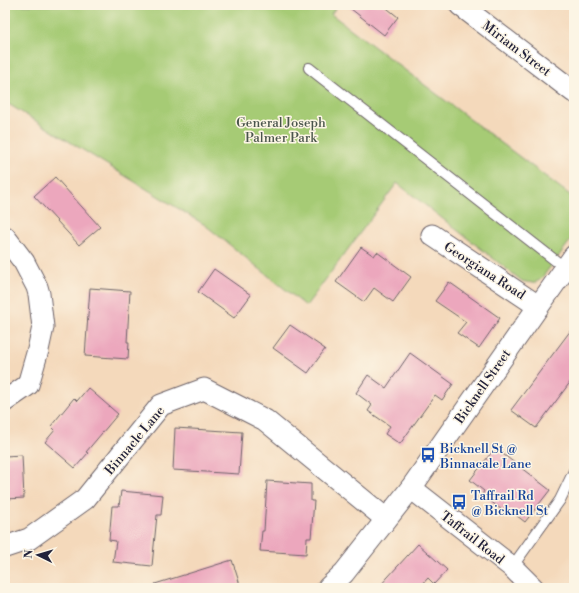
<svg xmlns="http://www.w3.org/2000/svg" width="579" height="593" font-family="'Libre Bodoni',serif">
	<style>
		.green { fill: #a6cb75; stroke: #647658 }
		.building { fill: #eca7bd }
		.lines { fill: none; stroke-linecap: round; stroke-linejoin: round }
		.lane-casing { stroke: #6c6268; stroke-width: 12 }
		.street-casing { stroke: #6c6268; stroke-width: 23 }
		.lane { stroke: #fff; stroke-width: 10 }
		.street { stroke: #fff; stroke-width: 21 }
		.labels { text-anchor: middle; stroke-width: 3; stroke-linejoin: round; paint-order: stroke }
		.street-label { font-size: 13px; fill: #22223b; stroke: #fcf5e5 }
		.park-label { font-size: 13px; fill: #4a554c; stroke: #fcf5e5 }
		.transit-label { font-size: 13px; fill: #164399; stroke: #fcf5e5; text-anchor: start }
	</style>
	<rect width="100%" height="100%" fill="#fcf5e5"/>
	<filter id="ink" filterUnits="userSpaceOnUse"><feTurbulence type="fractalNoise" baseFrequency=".025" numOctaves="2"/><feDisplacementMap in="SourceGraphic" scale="8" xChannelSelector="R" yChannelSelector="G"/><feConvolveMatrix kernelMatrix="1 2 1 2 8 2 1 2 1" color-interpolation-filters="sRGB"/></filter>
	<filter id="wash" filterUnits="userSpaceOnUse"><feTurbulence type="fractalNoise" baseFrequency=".012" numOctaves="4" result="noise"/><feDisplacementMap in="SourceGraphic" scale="16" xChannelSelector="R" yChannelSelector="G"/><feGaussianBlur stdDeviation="0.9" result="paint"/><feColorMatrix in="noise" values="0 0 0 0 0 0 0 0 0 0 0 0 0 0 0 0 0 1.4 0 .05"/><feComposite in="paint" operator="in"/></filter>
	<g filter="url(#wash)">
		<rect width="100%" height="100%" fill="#f4d9bb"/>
		<!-- green -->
		<path class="green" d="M 5,5 L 338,5 L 331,14 L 574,198 L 574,236 L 541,279 C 535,284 530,283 522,281 L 397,183 L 306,306 L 205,225 L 5,102 Z"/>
		<g id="blocks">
			<!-- building -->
			<g class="building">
				<path d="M 346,5 L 383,5 L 398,17 L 384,35 Z"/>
				<path d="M 55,177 L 100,227 L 79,245 L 34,196 Z"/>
				<path d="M 361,247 L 374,256 L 377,252 L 411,277 L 393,302 L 374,288 L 364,302 L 336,282 Z"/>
				<path d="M 214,269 L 251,295 L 234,318 L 198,292 Z"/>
				<path d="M 449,282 L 500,318 L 479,348 L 457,333 L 466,322 L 435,301 Z"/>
				<path d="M 90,288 L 130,291 L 127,342 L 129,342 L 128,359 L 85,356 Z"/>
				<path d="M 290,325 L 325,349 L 308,373 L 273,348 Z"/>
				<path d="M 574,326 L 574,377 L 536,428 L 511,410 Z"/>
				<path d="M 410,353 L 453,384 L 442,400 L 435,395 L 400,444 L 385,434 L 390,426 L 368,411 L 372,405 L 356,393 L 368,375 L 386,388 Z"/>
				<path d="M 88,388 L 118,414 L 86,452 L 88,453 L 75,468 L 45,442 L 55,430 L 51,426 L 74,398 L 77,401 Z"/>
				<path d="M 175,428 L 242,432 L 239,474 L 173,470 Z"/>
				<path d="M 495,448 L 550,490 L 525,522 L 512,512 L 509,515 L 482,495 L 484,491 L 470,480 Z"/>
				<path d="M 22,455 L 24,498 L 6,499 L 5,456 Z"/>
				<path d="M 267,481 L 311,484 L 311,501 L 314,501 L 311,538 L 307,538 L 306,554 L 260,551 L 262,531 L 264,531 Z"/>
				<path d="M 121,491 L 163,495 L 161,515 L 157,515 L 152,566 L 113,562 L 116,541 L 109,540 L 112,506 L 119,506 Z"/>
				<path d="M 418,544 L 447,570 L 434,584 L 428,578 L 419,588 L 378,588 Z"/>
				<path d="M 232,560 L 241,588 L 155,588 L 155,584 Z"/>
			</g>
		</g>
	</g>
	<g filter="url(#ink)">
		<use href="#blocks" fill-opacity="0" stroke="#6c6268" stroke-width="1"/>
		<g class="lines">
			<!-- lane casing -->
			<g class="lane-casing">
				<g id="lane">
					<path d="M 309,68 L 565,268"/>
					<path d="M 512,567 L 560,500 L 574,471"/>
				</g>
			</g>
			<!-- street casing -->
			<g class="street-casing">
				<g id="street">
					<path d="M 460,5 L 574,92"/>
					<path d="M 432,235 L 538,306"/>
					<path d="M 5,237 L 24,262 L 37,287 L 39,294 L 43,327 L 38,350 L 28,385 L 5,401"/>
					<path d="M 411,488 L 512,567 L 533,588"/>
					<path d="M 5,547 L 29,539 L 85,499 L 161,405 L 204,389 L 265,420 L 386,519"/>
					<path d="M 328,588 L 344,573 L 411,488 L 574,256"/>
				</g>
			</g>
			<!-- lane -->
			<use href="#lane" class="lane"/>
			<!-- street -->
			<use href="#street" class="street"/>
		</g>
	</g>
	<!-- icons -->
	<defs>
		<g id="bus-bare" transform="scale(1.2)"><path d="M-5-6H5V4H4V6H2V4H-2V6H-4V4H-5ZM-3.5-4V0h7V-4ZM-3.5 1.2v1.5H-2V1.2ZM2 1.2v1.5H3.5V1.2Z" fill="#1a4fb4" stroke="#fcf5e5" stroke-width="2.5" paint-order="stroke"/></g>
	</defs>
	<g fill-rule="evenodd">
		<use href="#bus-bare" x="428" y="455"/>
		<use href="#bus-bare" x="459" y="502"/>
	</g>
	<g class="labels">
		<!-- street labels -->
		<g class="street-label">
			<text transform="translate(517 48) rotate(37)" y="5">Miriam Street</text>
			<text transform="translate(485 270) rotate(33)" y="5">Georgiana Road</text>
			<text transform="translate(482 386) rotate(-55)" y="5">Bicknell Street</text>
			<text transform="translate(134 440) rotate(-50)" y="5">Binnacle Lane</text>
			<text transform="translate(473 537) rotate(38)" y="5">Taffrail Road</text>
		</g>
		<!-- park labels -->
		<g class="park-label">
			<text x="281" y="127">General Joseph<tspan x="281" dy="15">Palmer Park</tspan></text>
		</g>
		<!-- transit labels -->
		<g class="transit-label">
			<text x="440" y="453">Bicknell St @<tspan x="440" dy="15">Binnacale Lane</tspan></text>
			<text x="471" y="500">Taffrail Rd<tspan x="471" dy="15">@ Bicknell St</tspan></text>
		</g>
	</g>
	<!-- margin -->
	<rect width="579" height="593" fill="none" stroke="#fcf5e5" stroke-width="20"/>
	<!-- north arrow -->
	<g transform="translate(38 555) rotate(275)" stroke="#fcf5e5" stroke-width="3" paint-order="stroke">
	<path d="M0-3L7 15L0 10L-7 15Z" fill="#22223b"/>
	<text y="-6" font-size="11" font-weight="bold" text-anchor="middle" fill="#22223b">N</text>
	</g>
</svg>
